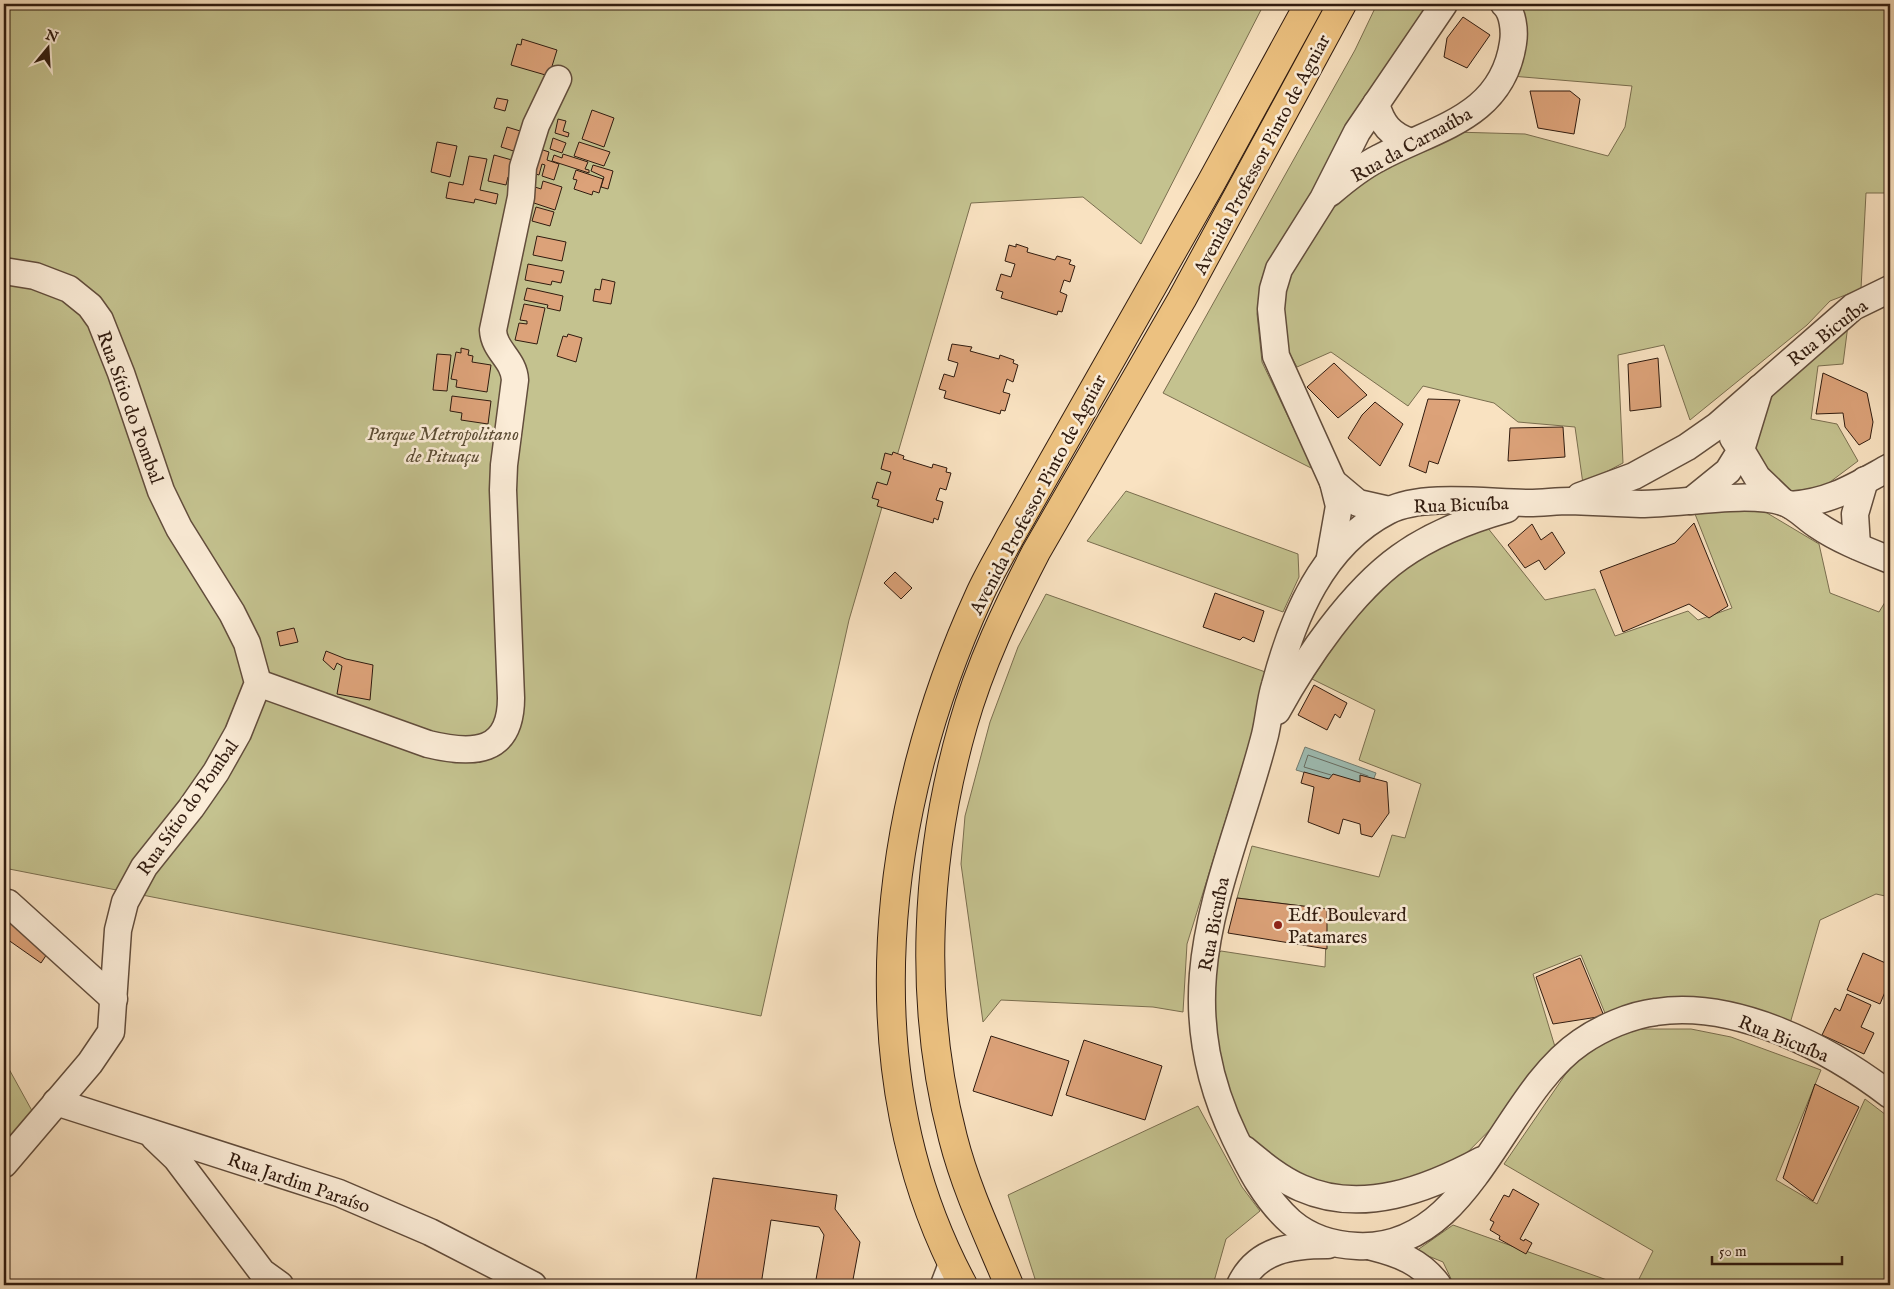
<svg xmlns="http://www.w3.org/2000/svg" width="1894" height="1289" font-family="'IM FELL English',serif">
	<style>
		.green { fill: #c4c28f; stroke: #7a6e4f }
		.water { fill: #9ebdb4; stroke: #727c72 }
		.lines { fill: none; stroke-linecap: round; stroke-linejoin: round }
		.shore { stroke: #676c62; stroke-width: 1 }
		.building { fill: #dca279; stroke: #301b0f }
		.minor-casing { stroke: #624d3c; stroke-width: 29 }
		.major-casing { stroke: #301b0f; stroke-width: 30 }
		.minor { stroke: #fbecd7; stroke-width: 26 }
		.major { stroke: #ecc180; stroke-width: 28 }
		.poi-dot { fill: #8f2418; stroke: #fbecd7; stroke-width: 2 }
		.labels { text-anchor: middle; stroke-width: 5; stroke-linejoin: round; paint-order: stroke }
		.street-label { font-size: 19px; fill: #301b0f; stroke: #fbecd7 }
		.park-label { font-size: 19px; font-style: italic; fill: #5c4d35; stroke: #fbecd7 }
		.poi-label { font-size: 19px; fill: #301b0f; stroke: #fbecd7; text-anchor: start }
	</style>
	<rect width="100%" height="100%" fill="#f9e2c1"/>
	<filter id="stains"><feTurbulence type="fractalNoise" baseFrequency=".004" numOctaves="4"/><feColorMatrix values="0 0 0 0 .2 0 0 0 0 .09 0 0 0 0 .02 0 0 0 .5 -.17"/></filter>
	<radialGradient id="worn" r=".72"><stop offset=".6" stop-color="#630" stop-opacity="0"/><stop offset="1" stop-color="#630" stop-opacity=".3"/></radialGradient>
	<!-- green -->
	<g class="green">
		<path d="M 4,4 L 1264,4 L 1141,244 L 1083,197 L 971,203 L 849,620 L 761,1016 L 4,868 Z"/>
		<path d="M 1377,4 L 1432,4 L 1262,278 L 1257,314 L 1262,362 L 1313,469 L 1163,393 L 1355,50 Z"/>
		<path d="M 1506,4 L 1890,4 L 1890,193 L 1866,193 L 1861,289 L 1830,301 L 1807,325 L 1690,420 L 1664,345 L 1618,355 L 1623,463 L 1583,484 L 1575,427 L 1518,422 L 1494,403 L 1423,386 L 1408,406 L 1331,352 L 1297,367 L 1281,338 L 1279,283 L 1368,154 L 1454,132 L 1525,134 L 1608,156 L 1625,127 L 1632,86 L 1511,76 Z"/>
		<path d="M 1848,325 L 1843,364 L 1818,366 L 1811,419 L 1837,424 L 1858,461 L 1818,491 L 1791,492 L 1754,462 L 1761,394 Z"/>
		<path d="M 1126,491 L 1298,554 L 1299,577 L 1283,612 L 1087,541 Z"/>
		<path d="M 1747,501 L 1819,544 L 1830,593 L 1879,612 L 1890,594 L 1890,897 L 1876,894 L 1820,920 L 1789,1027 L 1607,1018 L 1581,955 L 1533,974 L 1559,1060 L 1448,1172 L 1358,1197 L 1275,1164 L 1247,1134 L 1206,1076 L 1202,967 L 1221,951 L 1325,967 L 1327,909 L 1237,898 L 1252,846 L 1379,877 L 1392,835 L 1405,838 L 1421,784 L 1359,760 L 1375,710 L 1312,679 L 1348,625 L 1394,578 L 1436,548 L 1487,527 L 1545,600 L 1595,589 L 1615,636 L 1688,611 L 1698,620 L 1732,608 L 1695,514 Z"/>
		<path d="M 1046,594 L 1271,674 L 1187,944 L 1183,1012 L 1153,1007 L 1001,1000 L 983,1022 L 961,864 L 965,816 L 990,722 L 1018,647 Z"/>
		<path d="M 1605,1029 L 1691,1029 L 1731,1037 L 1821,1070 L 1776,1180 L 1817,1204 L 1865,1099 L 1890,1118 L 1890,1285 L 1636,1285 L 1653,1251 L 1504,1164 L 1565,1075 Z"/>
		<path d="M 4,1060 L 36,1118 L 4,1158 Z"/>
		<path d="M 1198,1106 L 1242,1187 L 1260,1211 L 1226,1239 L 1213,1285 L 1037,1285 L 1008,1195 Z"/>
		<path d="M 1453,1225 L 1621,1285 L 1454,1285 L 1443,1262 L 1416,1251 Z"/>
	</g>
	<!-- water -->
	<path class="water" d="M 1305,747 L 1376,773 L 1369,791 L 1296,770 Z"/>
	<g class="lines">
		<!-- shore -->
		<path class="shore" d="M 1331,775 L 1304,767 L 1308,755 L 1368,776"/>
	</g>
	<!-- building -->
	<g class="building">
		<path d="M 1463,17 L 1490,35 L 1467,68 L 1444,57 L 1447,38 Z"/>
		<path d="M 522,39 L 557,50 L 549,76 L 511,65 L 517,44 L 521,45 Z"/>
		<path d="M 1530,91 L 1570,91 L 1580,99 L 1574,134 L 1538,128 Z"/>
		<path d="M 497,98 L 508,100 L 505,111 L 494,108 Z"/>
		<path d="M 592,110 L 614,118 L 604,147 L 582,139 Z"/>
		<path d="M 558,119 L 566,121 L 563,131 L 569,133 L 568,137 L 555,133 Z"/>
		<path d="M 507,127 L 530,134 L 523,154 L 501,147 Z"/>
		<path d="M 553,138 L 566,143 L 562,153 L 550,149 Z"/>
		<path d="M 437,142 L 457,146 L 450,177 L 431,172 Z"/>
		<path d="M 579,142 L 610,152 L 604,166 L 574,156 Z"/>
		<path d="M 534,147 L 549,152 L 547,160 L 559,164 L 554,180 L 542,176 L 545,165 L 542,164 L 539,175 L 526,171 Z"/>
		<path d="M 563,154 L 588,162 L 585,169 L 589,170 L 589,173 L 552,161 L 554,155 L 562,158 Z"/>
		<path d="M 494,155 L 519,162 L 515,178 L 508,177 L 506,185 L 488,181 Z"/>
		<path d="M 469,156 L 487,159 L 480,190 L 498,194 L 496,204 L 475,199 L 474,203 L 446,198 L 449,182 L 463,185 Z"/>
		<path d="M 593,165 L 613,171 L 608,189 L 601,187 L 604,177 L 591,171 Z"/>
		<path d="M 576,170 L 603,179 L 599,193 L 593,191 L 592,195 L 574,189 L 577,180 L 573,179 Z"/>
		<path d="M 543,181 L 562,187 L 555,210 L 528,201 L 532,186 L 541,189 Z"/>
		<path d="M 536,207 L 554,212 L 550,226 L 532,221 Z"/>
		<path d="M 537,236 L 566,242 L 562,261 L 533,255 Z"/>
		<path d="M 1016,244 L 1028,248 L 1027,252 L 1055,260 L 1057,256 L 1071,260 L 1069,264 L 1075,266 L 1070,282 L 1064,280 L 1060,292 L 1067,295 L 1062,312 L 1058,311 L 1057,315 L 1001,298 L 1003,292 L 996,290 L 1001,274 L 1011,277 L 1015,264 L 1005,261 L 1009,245 L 1016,247 Z"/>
		<path d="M 528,264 L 564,271 L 561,283 L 552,281 L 551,285 L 525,280 Z"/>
		<path d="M 602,279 L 615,282 L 611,304 L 593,301 L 595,289 L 600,290 Z"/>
		<path d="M 527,288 L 563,296 L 560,311 L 547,308 L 548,305 L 524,300 Z"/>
		<path d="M 524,304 L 545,308 L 537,344 L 515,340 L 519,323 L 527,324 L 527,321 L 520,320 Z"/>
		<path d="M 568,334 L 582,338 L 576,362 L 557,356 L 563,336 L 567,337 Z"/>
		<path d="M 952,344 L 972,347 L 970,351 L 999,359 L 1000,355 L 1014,360 L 1013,363 L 1018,365 L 1013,382 L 1007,379 L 1003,392 L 1010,394 L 1005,411 L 1001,410 L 1000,414 L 944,398 L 946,391 L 939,389 L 944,374 L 954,377 L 958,363 L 948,360 Z"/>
		<path d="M 461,348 L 469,350 L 468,355 L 473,356 L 472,362 L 491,365 L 487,392 L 456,387 L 457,380 L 451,379 L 456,352 L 461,353 Z"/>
		<path d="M 437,354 L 451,355 L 447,391 L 433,390 Z"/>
		<path d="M 1658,358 L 1661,407 L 1630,411 L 1628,364 Z"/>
		<path d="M 1334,363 L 1367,395 L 1338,418 L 1307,387 Z"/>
		<path d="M 1823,373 L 1867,393 L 1873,422 L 1870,439 L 1859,445 L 1845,427 L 1843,413 L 1816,414 Z"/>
		<path d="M 452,396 L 491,401 L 488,424 L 461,420 L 462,413 L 450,411 Z"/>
		<path d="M 1428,399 L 1460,400 L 1438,464 L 1429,461 L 1426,473 L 1409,466 Z"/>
		<path d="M 1375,402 L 1403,424 L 1380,466 L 1348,438 L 1362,415 Z"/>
		<path d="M 1563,427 L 1565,457 L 1508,461 L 1510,428 Z"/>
		<path d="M 893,452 L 904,456 L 903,459 L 932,468 L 933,464 L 947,468 L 946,472 L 951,473 L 946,490 L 940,488 L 936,500 L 943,502 L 938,520 L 934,518 L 933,523 L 877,506 L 879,500 L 872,498 L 877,482 L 887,485 L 891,472 L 881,469 L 885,453 L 892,455 Z"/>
		<path d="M 1694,523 L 1728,606 L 1709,618 L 1689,604 L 1623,632 L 1600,571 L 1675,543 Z"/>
		<path d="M 1532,524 L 1541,540 L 1552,532 L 1565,553 L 1545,570 L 1539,560 L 1525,568 L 1508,545 Z"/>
		<path d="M 895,572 L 912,588 L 901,599 L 884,583 Z"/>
		<path d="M 1215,593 L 1264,611 L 1254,642 L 1243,637 L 1240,640 L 1203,627 Z"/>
		<path d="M 294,628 L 298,642 L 280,646 L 277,632 Z"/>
		<path d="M 326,651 L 346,659 L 373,665 L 370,700 L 337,694 L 342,666 L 337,663 L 334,670 L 323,660 Z"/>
		<path d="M 1314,685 L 1347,703 L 1340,718 L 1335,714 L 1327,730 L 1298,715 Z"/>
		<path d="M 1304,772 L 1329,779 L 1333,774 L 1360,782 L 1360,775 L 1387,782 L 1389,813 L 1372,837 L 1361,834 L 1360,824 L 1343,819 L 1339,834 L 1308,822 L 1314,787 L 1301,783 Z"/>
		<path d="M 1237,898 L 1327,909 L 1327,949 L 1228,933 Z"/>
		<path d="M 4,915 L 51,948 L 41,963 L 4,937 Z"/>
		<path d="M 1863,953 L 1890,965 L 1890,980 L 1880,1004 L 1847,990 Z"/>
		<path d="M 1580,958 L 1604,1016 L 1553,1024 L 1536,977 Z"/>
		<path d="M 1847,994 L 1871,1005 L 1861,1027 L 1874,1033 L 1864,1054 L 1822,1035 L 1835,1008 L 1840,1011 Z"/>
		<path d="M 991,1036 L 1069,1061 L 1052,1116 L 973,1091 Z"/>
		<path d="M 1084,1040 L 1162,1066 L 1145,1120 L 1066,1095 Z"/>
		<path d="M 1815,1084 L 1859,1107 L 1813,1201 L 1783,1178 Z"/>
		<path d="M 713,1178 L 837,1195 L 835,1209 L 860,1242 L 852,1285 L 815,1285 L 824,1235 L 819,1227 L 771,1220 L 761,1285 L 695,1285 Z"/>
		<path d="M 1513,1189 L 1539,1204 L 1520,1239 L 1524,1241 L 1525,1239 L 1532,1243 L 1526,1254 L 1499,1239 L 1500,1236 L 1490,1230 L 1494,1222 L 1490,1220 L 1504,1195 L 1509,1197 Z"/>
	</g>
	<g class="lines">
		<!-- minor casing -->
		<g class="minor-casing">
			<g id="minor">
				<path d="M 1376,104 C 1382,124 1390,135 1411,142"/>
				<path d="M 1330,193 C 1345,180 1361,167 1379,158 C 1434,128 1502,118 1513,43 C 1515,31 1513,12 1504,4"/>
				<path d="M 4,271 L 35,276 L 69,289 L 90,306 L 100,320 L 121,373 L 161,491 L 179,528 L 232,613 L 247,643 L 258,683 L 238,733 L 216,772 L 191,808 L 144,867 L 125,902 L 118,930 L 111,1032 L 90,1063 L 4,1164"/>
				<path d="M 1760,388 L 1741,450 L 1757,477 L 1783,502"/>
				<path d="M 1333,482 L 1358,503 L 1389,510"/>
				<path d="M 1580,496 L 1634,476 L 1687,447 L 1717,426 L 1853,307 L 1890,289"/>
				<path d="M 1691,501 L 1728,471 L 1741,450 L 1733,438"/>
				<path d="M 1790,505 C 1831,502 1855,486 1890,467"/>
				<path d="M 1857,546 L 1855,514 L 1865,480"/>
				<path d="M 1330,557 L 1339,506 L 1333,482 L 1276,356 L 1271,309 L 1273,289 L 1279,269 L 1323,199 L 1357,132 L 1444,4"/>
				<path d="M 1890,560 C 1865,550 1839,540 1817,525 C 1806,518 1796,506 1783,502 C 1747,491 1681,504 1641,504 C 1617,503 1594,502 1570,501 C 1556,501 1543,503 1529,503 C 1490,503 1423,493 1388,511 C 1322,545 1293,617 1275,685 C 1270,701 1269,718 1265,735 C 1227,882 1162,986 1235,1138 C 1250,1169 1265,1199 1291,1222 C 1310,1238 1333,1245 1357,1246 C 1471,1252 1501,1096 1581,1042 C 1601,1028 1631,1015 1656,1012 C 1736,1000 1829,1048 1890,1095"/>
				<path d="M 258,683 L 428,744 C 473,755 511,754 511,698 L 503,490 L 504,465 L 515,380 C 514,359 494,351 493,330 L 521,197 L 523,167 L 536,125 L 558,79"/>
				<path d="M 1277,711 C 1305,660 1351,592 1400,557 C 1432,534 1468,520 1507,509"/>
				<path d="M 8,903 L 114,999"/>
				<path d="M 56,1102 L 339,1193 L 430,1232 L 533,1285"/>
				<path d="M 154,1137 L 176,1158 L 262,1272 L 280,1285"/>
				<path d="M 1244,1149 C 1262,1164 1280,1179 1301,1188 C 1362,1215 1428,1189 1482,1160"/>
				<path d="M 1372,1247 C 1400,1254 1421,1262 1438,1285"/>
				<path d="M 944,1285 L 952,1264"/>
				<path d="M 1240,1285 C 1257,1249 1292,1245 1328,1245"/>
			</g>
		</g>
		<!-- major casing -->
		<g class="major-casing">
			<g id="major">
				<path d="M 963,1285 C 849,1073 882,808 979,596 C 988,576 1000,556 1010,537 L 1211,183 L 1309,4"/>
				<path d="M 1009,1285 C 989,1237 966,1189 953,1138 C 918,1004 925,858 963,725 C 980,665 1007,608 1036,552 L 1182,299 L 1342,4"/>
			</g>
		</g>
		<!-- minor -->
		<use href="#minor" class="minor"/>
		<!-- major -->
		<use href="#major" class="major"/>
	</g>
	<!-- markers -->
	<circle class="poi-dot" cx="1278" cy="925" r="5"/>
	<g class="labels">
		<!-- street labels -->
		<g class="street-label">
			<text transform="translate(1411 144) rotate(-29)" y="7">Rua da Carnaúba</text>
			<text transform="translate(1261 154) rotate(-62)" y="7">Avenida Professor Pinto de Aguiar</text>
			<text transform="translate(1827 332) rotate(-38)" y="7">Rua Bicuíba</text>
			<text transform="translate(131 407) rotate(70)" y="7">Rua Sítio do Pombal</text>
			<text transform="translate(1037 494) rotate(-62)" y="7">Avenida Professor Pinto de Aguiar</text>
			<text transform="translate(1461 504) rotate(-2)" y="7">Rua Bicuíba</text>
			<text transform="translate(187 807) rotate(-55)" y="7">Rua Sítio do Pombal</text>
			<text transform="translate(1213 924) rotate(-79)" y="7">Rua Bicuíba</text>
			<text transform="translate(1784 1038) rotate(22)" y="7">Rua Bicuíba</text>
			<text transform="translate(299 1182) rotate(19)" y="7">Rua Jardim Paraíso</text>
		</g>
		<!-- park labels -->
		<g class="park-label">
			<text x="443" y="440">Parque Metropolitano<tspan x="443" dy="22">de Pituaçu</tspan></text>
		</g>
		<!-- poi labels -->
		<g class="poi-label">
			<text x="1288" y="921">Edf. Boulevard<tspan x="1288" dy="22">Patamares</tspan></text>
		</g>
	</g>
	<!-- margin -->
	<rect width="1894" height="1289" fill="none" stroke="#f9e2c1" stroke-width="20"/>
	<rect x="5" y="5" width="1884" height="1279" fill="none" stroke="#301b0f" stroke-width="2.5"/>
	<rect x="10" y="10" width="1874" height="1269" fill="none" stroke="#301b0f"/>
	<!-- north arrow -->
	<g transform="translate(48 48) rotate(18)" stroke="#fbecd7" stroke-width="4" paint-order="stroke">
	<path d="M0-4L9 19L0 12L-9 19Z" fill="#301b0f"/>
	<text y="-8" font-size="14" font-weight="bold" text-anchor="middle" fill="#301b0f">N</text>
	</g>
	<!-- scale -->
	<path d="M1712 1256v8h130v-8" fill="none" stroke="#301b0f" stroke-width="2.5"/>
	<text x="1719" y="1256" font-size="15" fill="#301b0f" stroke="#fbecd7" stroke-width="4" paint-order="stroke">50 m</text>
	<rect width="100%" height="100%" filter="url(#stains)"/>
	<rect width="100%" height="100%" fill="url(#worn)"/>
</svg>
